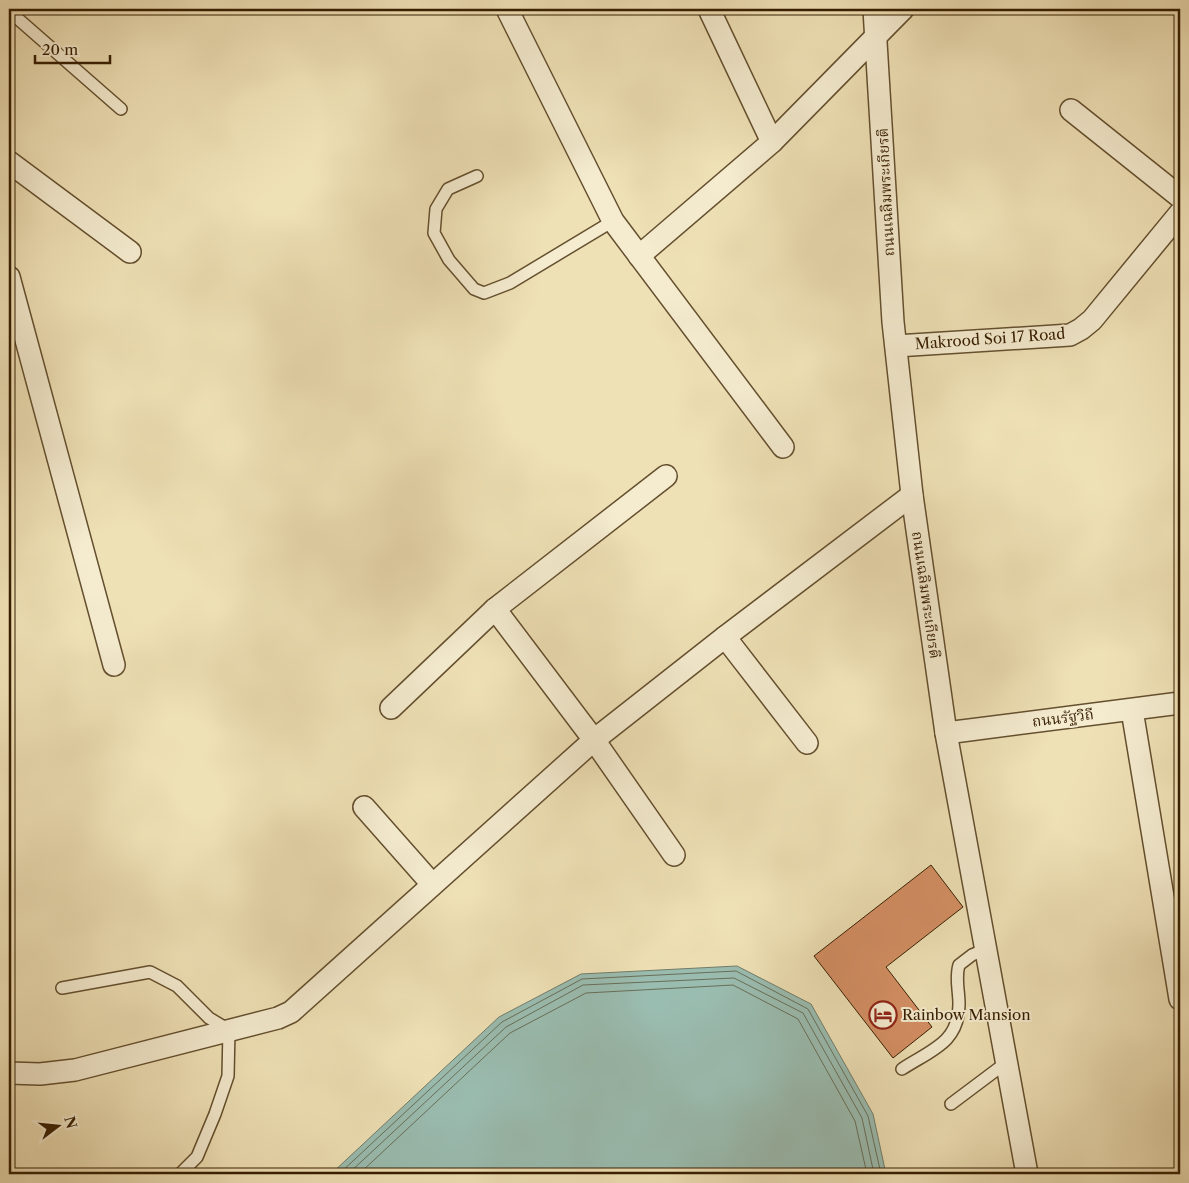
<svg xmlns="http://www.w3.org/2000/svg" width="1189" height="1183" font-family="'Libre Caslon Text','Noto Serif Thai',serif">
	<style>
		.water { fill: #9abdb1; stroke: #727d6a }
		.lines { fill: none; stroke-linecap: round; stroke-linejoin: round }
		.shore { stroke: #686e58; stroke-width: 1 }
		.building { fill: #d58f64; stroke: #361e00 }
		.service-casing { stroke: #644f2e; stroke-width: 14 }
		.minor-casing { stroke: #644f2e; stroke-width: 24 }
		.service { stroke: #f5ecd0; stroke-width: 11 }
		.minor { stroke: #f5ecd0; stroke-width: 21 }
		.labels { text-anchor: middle; stroke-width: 4; stroke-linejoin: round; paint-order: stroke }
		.street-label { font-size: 15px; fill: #361e00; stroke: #f5ecd0 }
		.poi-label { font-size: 15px; fill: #361e00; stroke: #f5ecd0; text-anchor: start }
	</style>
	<rect width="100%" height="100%" fill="#efe1b6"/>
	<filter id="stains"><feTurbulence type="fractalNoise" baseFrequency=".004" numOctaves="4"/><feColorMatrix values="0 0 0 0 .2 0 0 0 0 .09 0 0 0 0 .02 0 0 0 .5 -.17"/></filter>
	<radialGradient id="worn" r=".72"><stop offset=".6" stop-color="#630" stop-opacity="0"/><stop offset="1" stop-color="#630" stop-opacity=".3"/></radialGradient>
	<!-- water -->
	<path class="water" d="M 737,966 L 811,1004 L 873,1114 L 886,1174 L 331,1174 L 499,1017 L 581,974 Z"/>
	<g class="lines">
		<!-- shore -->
		<g class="shore">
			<path d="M 339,1174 L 502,1022 L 582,979 L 736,971 L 808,1009 L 868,1116 L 881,1174"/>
			<path d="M 348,1174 L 506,1027 L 583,985 L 734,978 L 803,1013 L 862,1118 L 874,1174"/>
			<path d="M 359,1174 L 510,1033 L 586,993 L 733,985 L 798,1019 L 855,1121 L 867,1174"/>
		</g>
	</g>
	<!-- building -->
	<path class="building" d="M 931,865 L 963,907 L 886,967 L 932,1027 L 893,1058 L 814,956 Z"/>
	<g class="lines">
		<!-- service casing -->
		<g class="service-casing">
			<g id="service">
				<path d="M 9,11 L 121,109"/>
				<path d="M 477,176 L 448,189 L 436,209 L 434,233 L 449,260 L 474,289 L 484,293 L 510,283 L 613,221"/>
				<path d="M 62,988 L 150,972 L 177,986 L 209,1018 L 229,1030 L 228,1076 L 215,1114 L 197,1157 L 180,1174"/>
				<path d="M 902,1069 C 931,1050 959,1043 959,1004 C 959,990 955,978 959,965 L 972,955 L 986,949"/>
				<path d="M 951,1104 L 1007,1062"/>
			</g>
		</g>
		<!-- minor casing -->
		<g class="minor-casing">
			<g id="minor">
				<path d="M 507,9 L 613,221 L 783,447"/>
				<path d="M 709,9 L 772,142"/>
				<path d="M 874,9 L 893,322 L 912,495 L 946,733 L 1027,1174"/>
				<path d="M 1071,110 L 1180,197"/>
				<path d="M 9,162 L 130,252"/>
				<path d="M 639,256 L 772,142 L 903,9"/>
				<path d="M 9,277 L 114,665"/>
				<path d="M 896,346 L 1070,335 L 1081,329 L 1092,320 L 1180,213"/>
				<path d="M 495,609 L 594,740 L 674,855"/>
				<path d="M 725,637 L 807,743"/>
				<path d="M 391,708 L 495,609 L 666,476"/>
				<path d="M 1132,710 L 1180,999"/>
				<path d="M 946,733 L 1180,703"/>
				<path d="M 364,807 L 432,884"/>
				<path d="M 9,1073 L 40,1074 L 75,1070 L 278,1018 L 291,1012 L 594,740 L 725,637 L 912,495"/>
			</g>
		</g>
		<!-- service -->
		<use href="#service" class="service"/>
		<!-- minor -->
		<use href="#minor" class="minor"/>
	</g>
	<!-- icons -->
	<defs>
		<g id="hotel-ring" transform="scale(1.4375)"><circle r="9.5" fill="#f5ecd0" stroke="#8f2418" stroke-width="1.5"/><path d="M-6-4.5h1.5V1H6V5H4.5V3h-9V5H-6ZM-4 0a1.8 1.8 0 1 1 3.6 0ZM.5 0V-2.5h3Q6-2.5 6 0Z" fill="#8f2418"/></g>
	</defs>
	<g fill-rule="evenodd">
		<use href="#hotel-ring" x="883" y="1015"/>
	</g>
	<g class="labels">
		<!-- street labels -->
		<g class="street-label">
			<text transform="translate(886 192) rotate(-93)" y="5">ถนนเฉลิมพระเกียรติ</text>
			<text transform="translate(990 339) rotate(-4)" y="5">Makrood Soi 17 Road</text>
			<text transform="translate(926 595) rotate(82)" y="5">ถนนเฉลิมพระเกียรติ</text>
			<text transform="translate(1063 718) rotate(-7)" y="5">ถนนรัฐวิถี</text>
		</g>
		<!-- poi labels -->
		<g class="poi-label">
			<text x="902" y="1020">Rainbow Mansion</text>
		</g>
	</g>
	<!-- margin -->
	<rect width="1189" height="1183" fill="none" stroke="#efe1b6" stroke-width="30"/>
	<rect x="10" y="10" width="1169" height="1163" fill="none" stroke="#361e00" stroke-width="2.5"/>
	<rect x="15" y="15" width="1159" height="1153" fill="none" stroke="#361e00"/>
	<!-- north arrow -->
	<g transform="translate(58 1126) rotate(74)" stroke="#f5ecd0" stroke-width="4" paint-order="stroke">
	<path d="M0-4L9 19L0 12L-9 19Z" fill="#361e00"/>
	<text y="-8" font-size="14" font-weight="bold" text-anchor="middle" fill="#361e00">N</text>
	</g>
	<!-- scale -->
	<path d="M35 55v8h75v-8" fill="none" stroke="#361e00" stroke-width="2.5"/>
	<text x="42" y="55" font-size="15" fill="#361e00" stroke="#f5ecd0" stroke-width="4" paint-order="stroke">20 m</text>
	<rect width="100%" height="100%" filter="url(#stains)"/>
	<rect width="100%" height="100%" fill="url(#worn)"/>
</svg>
